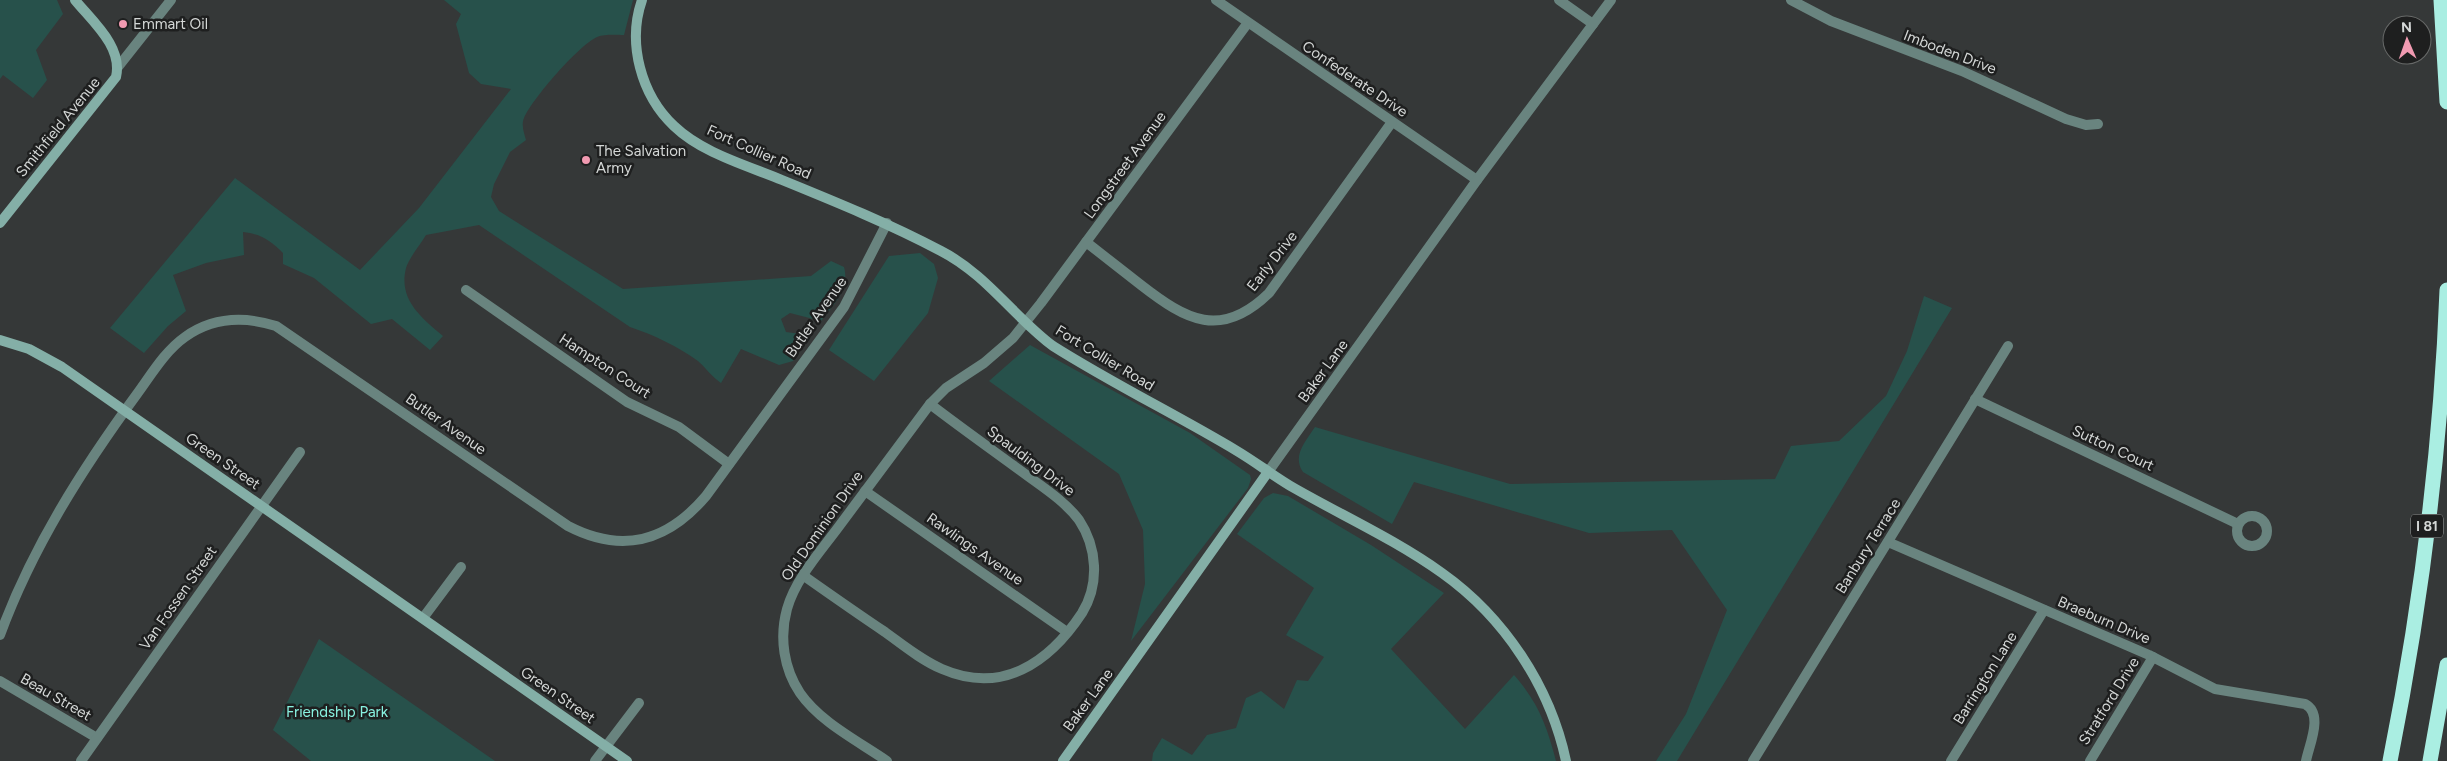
<svg xmlns="http://www.w3.org/2000/svg" width="2447" height="761" font-family="Figtree,sans-serif">
	<style>
		.green { fill: #27514b }
		.lines { fill: none; stroke-linecap: round; stroke-linejoin: round }
		.street { stroke: #69847f; stroke-width: 10 }
		.secondary { stroke: #84afa7; stroke-width: 10 }
		.highway { stroke: #aaeee2; stroke-width: 15 }
		.poi-dot { fill: #f19ab1; stroke: #1e1f1f; stroke-width: 2 }
		.labels { text-anchor: middle; stroke-width: 5; stroke-linejoin: round; paint-order: stroke }
		.shield { fill: #1e1f1f; stroke: #9da09f; stroke-width: 1 }
		.shield-label { font-size: 14px; font-weight: bold; fill: #d4d7d6 }
		.poi-label { font-size: 15px; fill: #d4d7d6; stroke: #1e1f1f; text-anchor: start }
		.street-label { font-size: 15px; fill: #d4d7d6; stroke: #1e1f1f }
		.park-label { font-size: 15px; fill: #88f1e0; stroke: #1e1f1f }
	</style>
	<rect width="100%" height="100%" fill="#353838"/>
	<!-- green -->
	<g class="green">
		<path d="M 0,0 L 57,0 L 63,14 L 36,50 L 47,80 L 33,98 L 3,75 L 0,79 Z"/>
		<path d="M 444,0 L 633,0 L 624,35 C 616,35 604,34 597,37 C 578,46 533,98 524,118 C 521,125 524,133 526,140 L 510,152 L 494,184 L 491,197 L 499,211 L 623,289 L 811,276 L 831,261 L 844,267 C 850,289 834,304 821,321 L 790,313 L 781,319 L 786,332 L 808,335 L 793,361 L 779,365 L 741,349 L 721,383 C 712,377 706,368 698,361 C 677,346 654,335 630,327 L 479,225 L 426,235 C 420,245 409,258 406,268 C 398,300 422,318 443,336 L 430,350 L 392,319 L 371,324 L 314,278 L 283,264 L 283,253 C 271,241 261,234 243,232 L 244,255 L 206,263 L 173,275 L 186,311 L 168,326 L 144,353 L 110,328 L 235,178 L 360,270 L 419,208 L 511,89 L 481,84 L 469,73 L 456,24 L 461,14 Z"/>
		<path d="M 920,253 L 934,264 L 938,278 L 928,313 L 874,381 L 829,350 L 889,256 Z"/>
		<path d="M 1924,296 L 1952,308 L 1677,761 L 1656,761 L 1686,714 L 1727,610 L 1672,530 L 1589,533 L 1414,482 L 1392,524 L 1303,472 C 1292,456 1305,442 1315,427 L 1510,484 L 1775,479 L 1791,446 L 1839,441 L 1886,396 L 1907,351 Z"/>
		<path d="M 1030,345 L 1190,433 L 1250,475 L 1251,479 L 1248,488 L 1131,641 L 1145,584 L 1143,530 L 1119,474 L 989,381 Z"/>
		<path d="M 1273,493 L 1288,496 L 1371,545 L 1444,593 L 1391,649 L 1465,729 L 1514,675 C 1538,702 1547,726 1556,761 L 1152,761 L 1153,753 L 1162,738 L 1192,755 L 1207,735 L 1236,728 L 1246,698 L 1261,691 L 1284,709 L 1297,680 L 1308,681 L 1324,657 L 1286,635 L 1314,588 L 1237,534 L 1264,498 Z"/>
		<path d="M 319,639 L 495,761 L 311,761 L 273,730 Z"/>
	</g>
	<g class="lines">
		<!-- street -->
		<g class="street">
			<path d="M 1216,0 L 1477,180"/>
			<path d="M 1559,0 L 1593,24"/>
			<path d="M 1791,0 L 1831,21 L 1962,71 L 2066,119 L 2086,125 L 2098,124"/>
			<path d="M 118,67 L 171,0"/>
			<path d="M 1086,242 C 1104,256 1123,271 1141,285 C 1186,320 1221,340 1269,293 L 1392,122"/>
			<path d="M 466,290 L 627,402 L 679,427 L 729,464"/>
			<path d="M 1975,399 L 2238,524"/>
			<path d="M 1268,472 L 1477,180 L 1611,0"/>
			<path d="M 865,491 L 1067,632"/>
			<circle cx="2252" cy="531" r="15"/>
			<path d="M 1888,542 L 2149,655 L 2215,689 L 2305,704 C 2324,714 2309,745 2306,761"/>
			<path d="M 804,576 C 831,595 858,614 885,632 C 903,645 921,660 942,669 C 1002,695 1049,663 1082,613 C 1100,584 1097,547 1079,520 C 1064,500 1041,486 1021,471 C 991,449 960,427 930,404"/>
			<path d="M 423,618 L 461,567"/>
			<path d="M 0,635 C 32,548 82,469 137,394 C 151,375 165,351 185,337 C 213,317 244,316 276,326 L 568,526 C 622,554 667,542 706,496 L 844,307 L 887,223"/>
			<path d="M 0,681 L 97,738"/>
			<path d="M 81,761 L 300,452"/>
			<path d="M 595,761 L 639,703"/>
			<path d="M 887,761 C 858,741 820,722 800,693 C 784,669 779,638 787,609 C 795,580 819,553 837,529 C 868,487 899,446 930,404 L 946,388 L 984,363 L 1013,338 L 1041,303 L 1247,24"/>
			<path d="M 1753,761 L 2008,346"/>
			<path d="M 1951,761 L 2044,610"/>
			<path d="M 2090,761 L 2153,657"/>
		</g>
		<!-- secondary -->
		<g class="secondary">
			<path d="M 642,0 C 627,43 641,95 674,126 C 702,153 746,165 782,180 C 836,202 890,224 941,251 C 986,274 1014,317 1053,346 C 1113,384 1177,415 1237,451 C 1257,463 1275,477 1294,488 C 1343,516 1396,540 1442,573 C 1504,617 1550,686 1566,761"/>
			<path d="M 0,223 L 116,77 C 123,47 93,22 75,0"/>
			<path d="M 0,340 L 29,349 L 62,367 L 627,761"/>
			<path d="M 1063,761 L 1268,472"/>
		</g>
		<!-- highway -->
		<g class="highway">
			<path d="M 2441,0 L 2447,102"/>
			<path d="M 2390,761 C 2421,606 2441,448 2447,290"/>
			<path d="M 2430,761 L 2447,665"/>
		</g>
	</g>
	<!-- markers -->
	<g class="poi-dot">
		<circle cx="123" cy="24" r="5"/>
		<circle cx="586" cy="160" r="5"/>
	</g>
	<g class="labels">
		<!-- shield labels -->
		<rect class="shield" x="2411" y="514.5" width="32" height="23" rx="4"/>
		<g class="shield-label">
			<text x="2427" y="531">I 81</text>
		</g>
		<!-- poi labels -->
		<g class="poi-label">
			<text x="133" y="29">Emmart Oil</text>
			<text x="596" y="156">The Salvation<tspan x="596" dy="17">Army</tspan></text>
		</g>
		<!-- street labels -->
		<g class="street-label">
			<text transform="translate(1950 52) rotate(21)" y="5">Imboden Drive</text>
			<text transform="translate(1355 79) rotate(34)" y="5">Confederate Drive</text>
			<text transform="translate(58 127) rotate(-51)" y="5">Smithfield Avenue</text>
			<text transform="translate(759 152) rotate(24)" y="5">Fort Collier Road</text>
			<text transform="translate(1125 165) rotate(-54)" y="5">Longstreet Avenue</text>
			<text transform="translate(1272 261) rotate(-52)" y="5">Early Drive</text>
			<text transform="translate(816 317) rotate(-55)" y="5">Butler Avenue</text>
			<text transform="translate(1105 358) rotate(31)" y="5">Fort Collier Road</text>
			<text transform="translate(605 366) rotate(33)" y="5">Hampton Court</text>
			<text transform="translate(1323 371) rotate(-54)" y="5">Baker Lane</text>
			<text transform="translate(446 424) rotate(35)" y="5">Butler Avenue</text>
			<text transform="translate(2113 448) rotate(25)" y="5">Sutton Court</text>
			<text transform="translate(223 461) rotate(35)" y="5">Green Street</text>
			<text transform="translate(1031 461) rotate(37)" y="5">Spaulding Drive</text>
			<text transform="translate(822 526) rotate(-55)" y="5">Old Dominion Drive</text>
			<text transform="translate(1868 546) rotate(-58)" y="5">Banbury Terrace</text>
			<text transform="translate(975 549) rotate(35)" y="5">Rawlings Avenue</text>
			<text transform="translate(178 598) rotate(-55)" y="5">Van Fossen Street</text>
			<text transform="translate(2104 620) rotate(23)" y="5">Braeburn Drive</text>
			<text transform="translate(1985 678) rotate(-58)" y="5">Barrington Lane</text>
			<text transform="translate(558 695) rotate(35)" y="5">Green Street</text>
			<text transform="translate(56 697) rotate(30)" y="5">Beau Street</text>
			<text transform="translate(1088 700) rotate(-54)" y="5">Baker Lane</text>
			<text transform="translate(2109 701) rotate(-58)" y="5">Stratford Drive</text>
		</g>
		<!-- park labels -->
		<g class="park-label">
			<text x="337" y="717">Friendship Park</text>
		</g>
	</g>
	<!-- north arrow -->
	<g transform="translate(2407 40) rotate(358)"><circle r="24" fill="#1e1f1f" stroke="#676968"/>
	<path d="M0-4L9 19L0 12L-9 19Z" fill="#f19ab1"/>
	<text y="-8" font-size="14" font-weight="bold" text-anchor="middle" fill="#d4d7d6">N</text>
	</g>
</svg>
